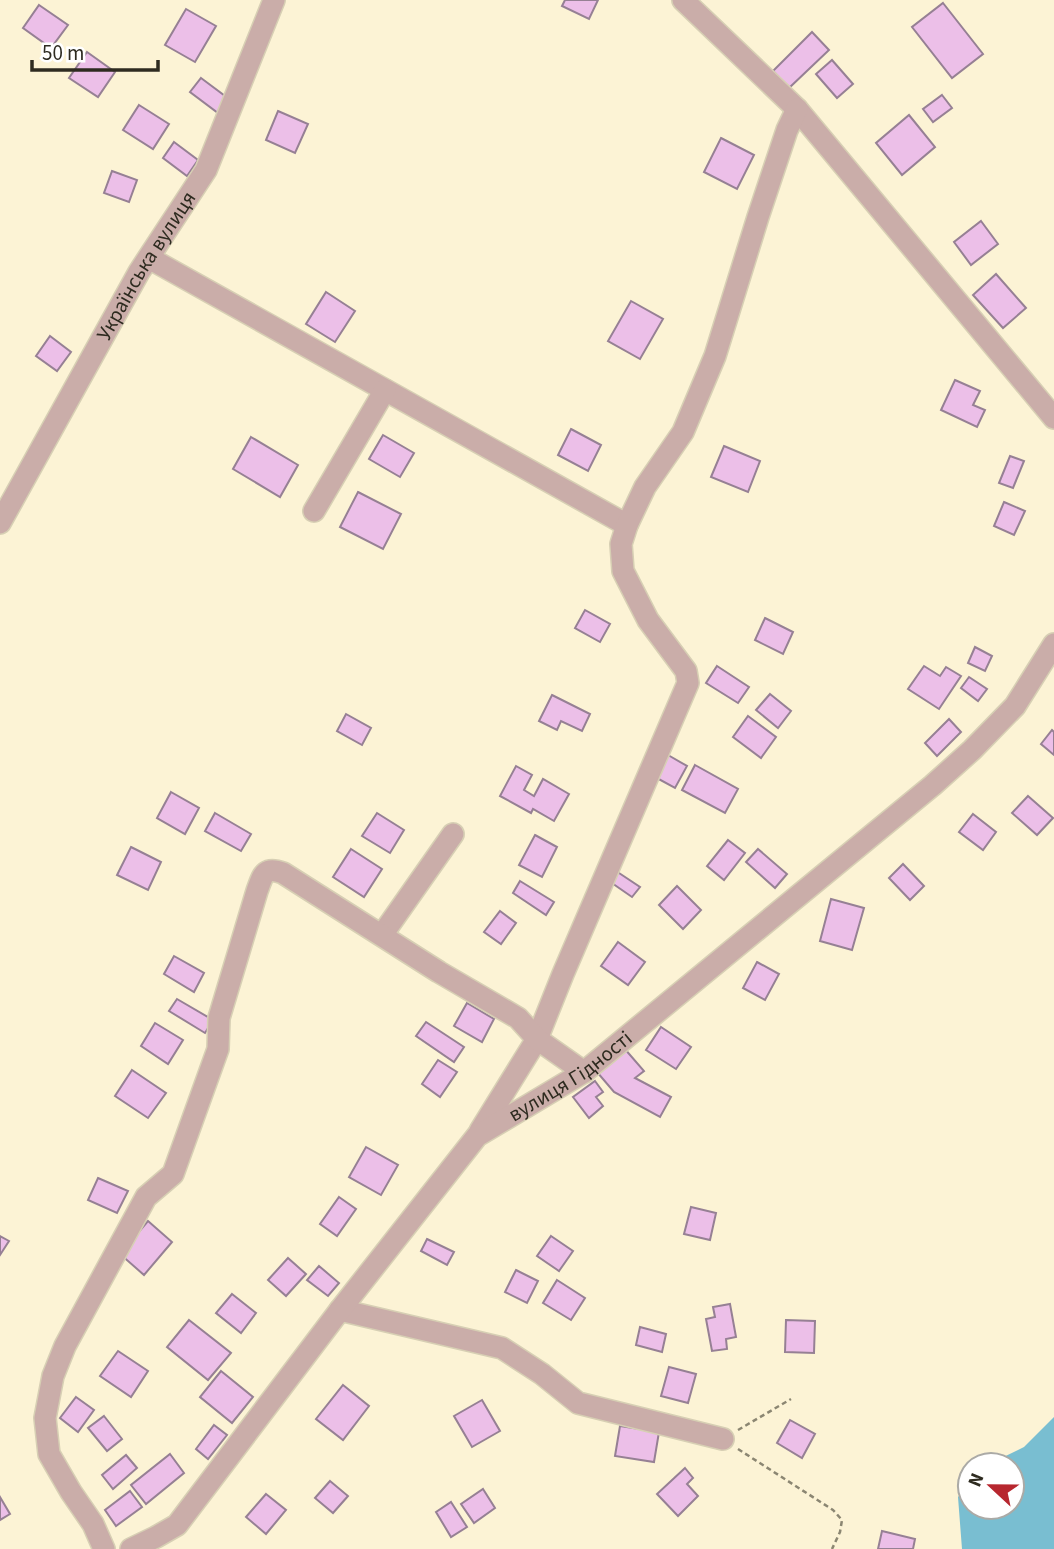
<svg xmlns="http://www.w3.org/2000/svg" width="1054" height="1549" font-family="'Source Sans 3',sans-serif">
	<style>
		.water { fill: #79bed1 }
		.building { fill: #ecbfe8; stroke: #968094; stroke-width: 2 }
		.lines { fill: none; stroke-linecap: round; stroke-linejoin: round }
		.minor-casing { stroke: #d7cfb4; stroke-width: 24 }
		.path { stroke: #8b8672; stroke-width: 2.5; stroke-dasharray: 5 3.5; stroke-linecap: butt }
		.minor { stroke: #caada9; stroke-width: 21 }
		.labels { text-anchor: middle; stroke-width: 6; stroke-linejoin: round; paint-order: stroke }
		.street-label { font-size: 21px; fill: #2e2b20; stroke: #fff }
	</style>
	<rect width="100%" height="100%" fill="#fcf3d5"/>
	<!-- water -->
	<path class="water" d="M 1054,1417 L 1054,1549 L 962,1549 L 958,1497 L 970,1482 L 970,1507 L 1012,1507 L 1012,1465 L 987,1465 L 1024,1447 Z"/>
	<!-- building -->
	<g class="building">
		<path d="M 565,0 L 598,0 L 589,19 L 562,6 Z"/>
		<path d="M 943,3 L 983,54 L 952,78 L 912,27 Z"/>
		<path d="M 39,5 L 68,25 L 51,48 L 23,28 Z"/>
		<path d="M 186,9 L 216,26 L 195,62 L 165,45 Z"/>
		<path d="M 812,32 L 829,50 L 789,88 L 773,71 Z"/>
		<path d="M 87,52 L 115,72 L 98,97 L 69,78 Z"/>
		<path d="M 832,60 L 853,84 L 837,98 L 816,74 Z"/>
		<path d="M 201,78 L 229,99 L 218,113 L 190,92 Z"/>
		<path d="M 942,95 L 952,108 L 933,122 L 923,109 Z"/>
		<path d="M 139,105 L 169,124 L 153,149 L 123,130 Z"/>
		<path d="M 278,111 L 308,124 L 295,153 L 266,140 Z"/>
		<path d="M 909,115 L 935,147 L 902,175 L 876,143 Z"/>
		<path d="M 721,138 L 754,155 L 737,189 L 704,172 Z"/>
		<path d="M 174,142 L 198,160 L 187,176 L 163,158 Z"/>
		<path d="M 112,171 L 137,180 L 129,202 L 104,193 Z"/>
		<path d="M 981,221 L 998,244 L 971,265 L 954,242 Z"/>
		<path d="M 996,274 L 1026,308 L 1003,328 L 973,295 Z"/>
		<path d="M 326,292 L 355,311 L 335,342 L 306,324 Z"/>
		<path d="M 631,301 L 663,319 L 640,359 L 608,341 Z"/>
		<path d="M 50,336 L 71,352 L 57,371 L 36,356 Z"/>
		<path d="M 955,380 L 980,391 L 973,405 L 985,410 L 977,427 L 941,410 Z"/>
		<path d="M 571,429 L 601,445 L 588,471 L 558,455 Z"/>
		<path d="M 383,435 L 414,453 L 400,477 L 369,459 Z"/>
		<path d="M 251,437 L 298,465 L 280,497 L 233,469 Z"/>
		<path d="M 724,446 L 760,461 L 748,492 L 711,477 Z"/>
		<path d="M 1010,456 L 1024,461 L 1013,488 L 999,483 Z"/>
		<path d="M 358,492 L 401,514 L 383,549 L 340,527 Z"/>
		<path d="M 1004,502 L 1025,511 L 1014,535 L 994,526 Z"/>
		<path d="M 585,610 L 610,624 L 600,642 L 575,628 Z"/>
		<path d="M 765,618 L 793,632 L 783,654 L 755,640 Z"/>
		<path d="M 975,647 L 992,656 L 985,671 L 968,663 Z"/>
		<path d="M 717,666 L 749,687 L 738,703 L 706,683 Z"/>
		<path d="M 924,666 L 940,676 L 946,667 L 961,676 L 939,709 L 908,689 Z"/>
		<path d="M 969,677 L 987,689 L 978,701 L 961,688 Z"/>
		<path d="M 770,694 L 791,711 L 778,728 L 756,710 Z"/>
		<path d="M 552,695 L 590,714 L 582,731 L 561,721 L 557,730 L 539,721 Z"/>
		<path d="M 346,714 L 371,728 L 362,745 L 337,731 Z"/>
		<path d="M 748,716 L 776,737 L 761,758 L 733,737 Z"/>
		<path d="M 949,719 L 961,732 L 937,756 L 925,743 Z"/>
		<path d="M 1052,730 L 1054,732 L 1054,755 L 1041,744 Z"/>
		<path d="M 668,755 L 687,766 L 675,788 L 655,777 Z"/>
		<path d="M 695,765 L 738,789 L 725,813 L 682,790 Z"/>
		<path d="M 516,766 L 532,775 L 524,790 L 534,796 L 543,779 L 569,794 L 554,821 L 533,809 L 531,813 L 500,796 Z"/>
		<path d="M 171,792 L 199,808 L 185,834 L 157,818 Z"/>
		<path d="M 1028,796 L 1053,818 L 1037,835 L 1012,813 Z"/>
		<path d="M 215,813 L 251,834 L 241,851 L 205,831 Z"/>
		<path d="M 377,813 L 404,830 L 390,853 L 362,836 Z"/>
		<path d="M 973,814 L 996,832 L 983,850 L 959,832 Z"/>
		<path d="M 535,835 L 557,847 L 542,877 L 519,865 Z"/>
		<path d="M 728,840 L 745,853 L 724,880 L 707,866 Z"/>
		<path d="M 131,847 L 161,862 L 148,890 L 117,875 Z"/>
		<path d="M 351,849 L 382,869 L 364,897 L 333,877 Z"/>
		<path d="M 758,849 L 787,874 L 775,888 L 746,862 Z"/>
		<path d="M 903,864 L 924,886 L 910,900 L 889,878 Z"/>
		<path d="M 616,871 L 640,887 L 632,897 L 609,881 Z"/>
		<path d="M 520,881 L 554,902 L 546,915 L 513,893 Z"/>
		<path d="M 677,886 L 701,910 L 683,929 L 659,905 Z"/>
		<path d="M 831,899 L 864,908 L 852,950 L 820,941 Z"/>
		<path d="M 500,911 L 516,923 L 501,944 L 484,932 Z"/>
		<path d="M 618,942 L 645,962 L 628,985 L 601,966 Z"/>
		<path d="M 174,956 L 204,973 L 194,992 L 164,974 Z"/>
		<path d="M 757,962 L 779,974 L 765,1000 L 743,988 Z"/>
		<path d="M 177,999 L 213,1020 L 205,1033 L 169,1011 Z"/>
		<path d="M 467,1003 L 494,1019 L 482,1042 L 454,1026 Z"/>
		<path d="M 426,1022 L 464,1047 L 454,1062 L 416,1036 Z"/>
		<path d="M 155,1023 L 183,1040 L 168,1064 L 141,1046 Z"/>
		<path d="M 661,1027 L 691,1047 L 676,1069 L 646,1050 Z"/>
		<path d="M 624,1048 L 644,1071 L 635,1078 L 671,1097 L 660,1117 L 614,1092 L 597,1072 Z"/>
		<path d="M 438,1060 L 457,1072 L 440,1097 L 422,1084 Z"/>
		<path d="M 132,1070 L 166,1093 L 148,1118 L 115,1096 Z"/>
		<path d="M 595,1081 L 603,1092 L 596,1097 L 603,1106 L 589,1118 L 573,1097 Z"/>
		<path d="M 366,1147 L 398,1165 L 381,1195 L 349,1177 Z"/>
		<path d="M 98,1178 L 128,1191 L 117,1213 L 88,1200 Z"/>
		<path d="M 339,1197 L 356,1209 L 337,1236 L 320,1224 Z"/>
		<path d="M 691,1207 L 716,1213 L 710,1240 L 684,1234 Z"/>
		<path d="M 148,1221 L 172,1242 L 144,1275 L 120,1254 Z"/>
		<path d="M 0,1236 L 9,1241 L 0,1255 Z"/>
		<path d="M 551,1236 L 573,1251 L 559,1271 L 537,1256 Z"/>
		<path d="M 427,1239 L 454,1252 L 447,1265 L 421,1251 Z"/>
		<path d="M 288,1258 L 306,1274 L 286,1296 L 268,1280 Z"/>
		<path d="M 319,1266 L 339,1283 L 328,1296 L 307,1280 Z"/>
		<path d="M 516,1270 L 538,1281 L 527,1303 L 505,1292 Z"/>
		<path d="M 557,1280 L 585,1298 L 571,1320 L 543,1303 Z"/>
		<path d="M 232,1294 L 256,1313 L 241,1333 L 216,1313 Z"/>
		<path d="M 730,1304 L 736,1337 L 726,1339 L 727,1349 L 712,1351 L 706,1319 L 715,1317 L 713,1307 Z"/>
		<path d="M 189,1320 L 231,1353 L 208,1380 L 167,1347 Z"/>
		<path d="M 786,1320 L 815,1321 L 814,1353 L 785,1352 Z"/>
		<path d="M 640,1327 L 666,1334 L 662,1352 L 636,1345 Z"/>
		<path d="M 118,1351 L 148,1371 L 131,1397 L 100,1376 Z"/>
		<path d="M 669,1367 L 696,1374 L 688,1403 L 661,1396 Z"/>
		<path d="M 221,1371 L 253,1397 L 232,1423 L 200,1397 Z"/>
		<path d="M 343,1385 L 369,1406 L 343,1440 L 316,1419 Z"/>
		<path d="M 76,1397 L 94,1410 L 78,1432 L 60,1418 Z"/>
		<path d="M 482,1400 L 500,1431 L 472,1447 L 454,1416 Z"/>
		<path d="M 104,1416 L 122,1439 L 107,1451 L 88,1428 Z"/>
		<path d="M 790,1420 L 815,1434 L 802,1458 L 777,1443 Z"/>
		<path d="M 214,1425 L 227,1435 L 208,1459 L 196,1449 Z"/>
		<path d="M 620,1426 L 659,1432 L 654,1462 L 615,1456 Z"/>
		<path d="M 170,1454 L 184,1473 L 146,1504 L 131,1485 Z"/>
		<path d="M 126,1455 L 137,1468 L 113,1489 L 102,1475 Z"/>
		<path d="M 685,1468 L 693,1478 L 687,1484 L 698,1496 L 678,1516 L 657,1494 Z"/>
		<path d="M 330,1481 L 348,1496 L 333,1513 L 315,1498 Z"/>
		<path d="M 483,1489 L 495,1508 L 474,1523 L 461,1504 Z"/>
		<path d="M 130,1491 L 142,1507 L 116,1526 L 105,1510 Z"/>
		<path d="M 266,1494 L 286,1510 L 266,1534 L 246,1517 Z"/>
		<path d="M 0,1497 L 10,1514 L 0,1520 Z"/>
		<path d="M 451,1502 L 467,1527 L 451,1537 L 436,1512 Z"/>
		<path d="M 882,1531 L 915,1539 L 913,1549 L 878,1549 Z"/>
	</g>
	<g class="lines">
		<!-- minor casing -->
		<g class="minor-casing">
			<g id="minor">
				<path d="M 683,0 L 797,109 L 1054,418"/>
				<path d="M 149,258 L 627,525"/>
				<path d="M 314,511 L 385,390"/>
				<path id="s1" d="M 0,523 L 139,272 L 206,170 L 274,0"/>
				<path d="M 382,935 L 453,834"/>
				<path d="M 480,1131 L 537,1039 L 563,974 L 688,683 L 686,671 L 648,620 L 623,571 L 621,544 L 627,525 L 645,487 L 683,432 L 715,356 L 758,217 L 787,130 L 797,109"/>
				<path d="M 340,1310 L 502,1348 L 542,1374 L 578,1403 L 723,1439"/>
				<path d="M 104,1549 L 93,1524 L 71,1492 L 49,1454 L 45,1418 L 53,1376 L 65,1346 L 146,1197 L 173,1174 L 218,1049 L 219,1018 L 257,891 C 263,875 264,866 283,873 L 439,972 L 518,1018 L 537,1039 L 584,1072"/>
				<path id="s2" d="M 131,1549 L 156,1537 L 177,1525 L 340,1310 L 477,1136 L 584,1072 L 933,785 L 972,750 L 1015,706 L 1054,644"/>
			</g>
		</g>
		<!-- path -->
		<g class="path">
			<path d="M 738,1430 L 791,1399"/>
			<path d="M 738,1449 L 833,1510 L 842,1520 L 840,1532 L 832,1549"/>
		</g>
		<!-- minor -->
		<use href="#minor" class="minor"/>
	</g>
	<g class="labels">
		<!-- street labels -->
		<g class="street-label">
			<text dy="7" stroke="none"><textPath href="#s1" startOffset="296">Українська вулиця</textPath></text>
			<text dy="7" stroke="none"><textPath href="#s2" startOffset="654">вулиця Гідності</textPath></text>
		</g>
	</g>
	<!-- north arrow -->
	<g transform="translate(991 1486) rotate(292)"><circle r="33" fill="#ffffff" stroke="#abaaa6" stroke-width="2"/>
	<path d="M0-5L12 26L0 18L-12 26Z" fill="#b7272f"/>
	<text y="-10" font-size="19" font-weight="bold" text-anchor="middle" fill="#2e2b20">N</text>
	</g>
	<!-- scale -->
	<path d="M32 60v10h126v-10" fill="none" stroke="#2e2b20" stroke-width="3.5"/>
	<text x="42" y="60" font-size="21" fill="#2e2b20" stroke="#ffffff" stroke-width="5" paint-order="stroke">50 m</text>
</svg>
